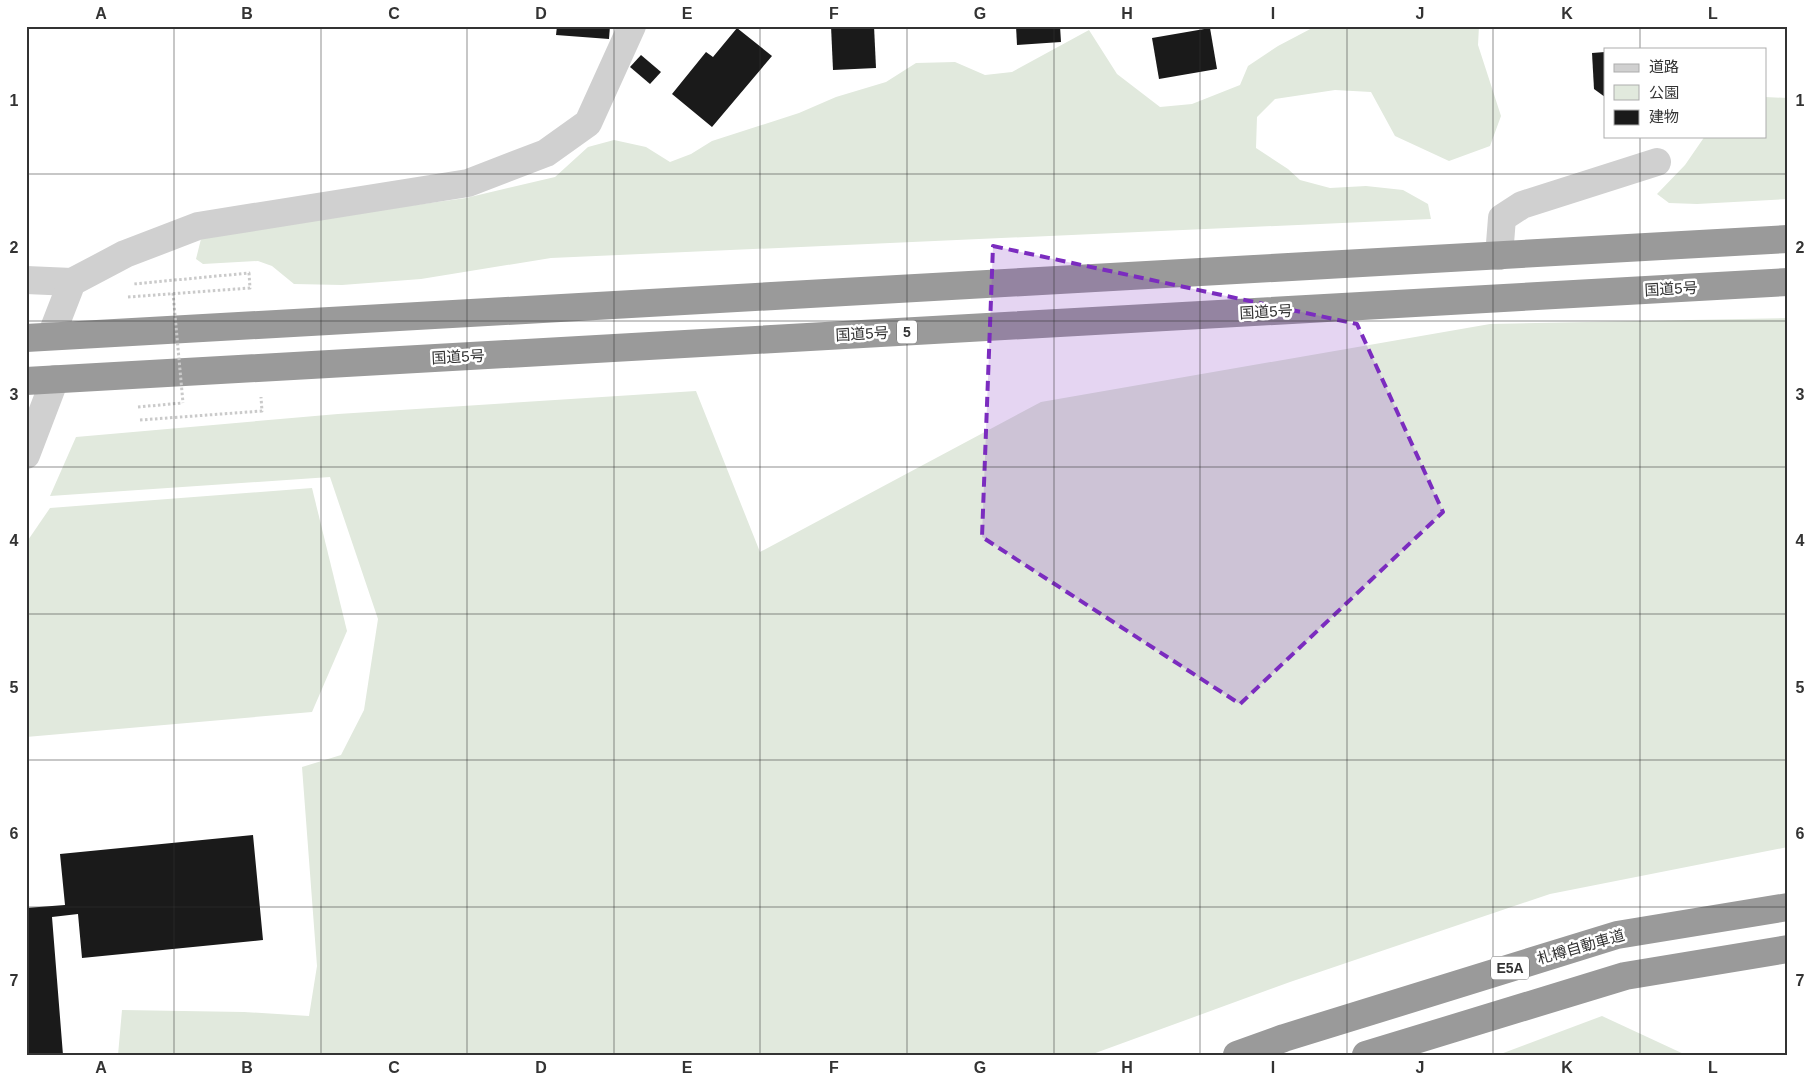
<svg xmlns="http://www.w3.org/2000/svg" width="1814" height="1081" font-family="Helvetica,'Noto Sans JP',sans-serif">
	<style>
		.green { fill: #e1e9dd }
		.building { fill: #1a1a1a }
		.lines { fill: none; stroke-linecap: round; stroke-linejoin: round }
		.path { stroke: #cacaca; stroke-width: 3; stroke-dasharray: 2.5 2.5; stroke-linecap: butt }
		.minor { stroke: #d0d0d0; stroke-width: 28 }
		.highway { stroke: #9a9a9a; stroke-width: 28 }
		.path-bridge { stroke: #cacaca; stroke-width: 3; stroke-dasharray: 2.5 2.5; stroke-linecap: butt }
		.marked { fill: #7b2cbf; fill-opacity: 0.2; stroke: #7b2cbf; stroke-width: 4; stroke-dasharray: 10 6; stroke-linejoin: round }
		.grid { fill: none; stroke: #333; stroke-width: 1; stroke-opacity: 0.55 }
		.labels { text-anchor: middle; stroke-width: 5; stroke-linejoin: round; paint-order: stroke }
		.shield { fill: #fff; stroke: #707070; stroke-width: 1 }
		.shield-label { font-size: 14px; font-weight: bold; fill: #333 }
		.street-label { font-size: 15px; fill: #333; stroke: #fff }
		.neatline { fill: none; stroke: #333; stroke-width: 2 }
		.grid-label { font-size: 16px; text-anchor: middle; font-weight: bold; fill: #333 }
	</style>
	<rect width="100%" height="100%" fill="#fff"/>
	<!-- green -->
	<g class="green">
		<path d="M 1316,26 L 1479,26 L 1478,45 L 1501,116 L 1490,146 L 1449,161 L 1395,136 L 1371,92 L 1335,90 L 1275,99 L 1257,117 L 1256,148 L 1288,169 L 1300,180 L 1330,188 L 1366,186 L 1403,190 L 1428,204 L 1431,219 L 551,258 L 421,279 L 342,285 L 294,284 L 272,266 L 258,261 L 203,264 L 196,259 L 201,239 L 255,227 L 466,198 L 555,177 L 588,147 L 614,140 L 646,147 L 670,162 L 691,154 L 712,141 L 799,113 L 836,97 L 886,82 L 916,63 L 955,62 L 985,75 L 1012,72 L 1089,30 L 1117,74 L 1160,107 L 1192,104 L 1240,85 L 1248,66 L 1278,46 Z"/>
		<path d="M 1765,97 L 1788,98 L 1788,199 L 1697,204 L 1669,203 L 1657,194 L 1685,165 L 1705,136 L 1765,136 Z"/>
		<path d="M 1788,318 L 1788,847 L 1550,894 L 1290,982 L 1090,1055 L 118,1055 L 122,1010 L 244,1012 L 309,1016 L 317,966 L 302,767 L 341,755 L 364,710 L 378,619 L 330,477 L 50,496 L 76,437 L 338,414 L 696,391 L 760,552 L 1041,402 L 1490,324 Z"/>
		<path d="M 312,488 L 347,631 L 312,712 L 26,737 L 26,543 L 50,508 Z"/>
		<path d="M 1602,1016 L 1686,1055 L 1498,1055 Z"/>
	</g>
	<!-- building -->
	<g class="building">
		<path d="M 557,26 L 610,26 L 609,39 L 556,35 Z"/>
		<path d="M 831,26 L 874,26 L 876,68 L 833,70 Z"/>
		<path d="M 1016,26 L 1060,26 L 1061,42 L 1017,45 Z"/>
		<rect x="1697" y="26" width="35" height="3"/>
		<path d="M 737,28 L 772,56 L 712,127 L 672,94 L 706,52 L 713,57 Z"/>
		<path d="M 1210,28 L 1217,69 L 1159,79 L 1152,38 Z"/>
		<path d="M 1605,52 L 1605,97 L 1594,89 L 1592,53 Z"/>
		<path d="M 641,55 L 661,72 L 650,84 L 630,67 Z"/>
		<path d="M 253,835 L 263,940 L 82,958 L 78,914 L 52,917 L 63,1055 L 26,1055 L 26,908 L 65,905 L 60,854 Z"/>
	</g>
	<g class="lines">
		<!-- path -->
		<g class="path">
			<path d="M 128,297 L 250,288 L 249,273 L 133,284"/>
			<path d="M 138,407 L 182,403"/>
			<path d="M 140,420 L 262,411 L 261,397"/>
		</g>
		<!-- minor -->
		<g class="minor">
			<path d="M 1499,256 L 1502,218 L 1522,205 L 1657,162"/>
			<path d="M 26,280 L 72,282"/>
			<path d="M 51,336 L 72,282 L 125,254 L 198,226 L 468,183 L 546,153 L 588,123 L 632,26"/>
			<path d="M 26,455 L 55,379"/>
		</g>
		<!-- highway -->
		<g class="highway">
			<path d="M 26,338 L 1788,239"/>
			<path d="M 26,381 L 1788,282"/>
			<path d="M 1237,1055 L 1284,1038 L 1617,935 L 1788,907"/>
			<path d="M 1366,1055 L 1625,976 L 1788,949"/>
		</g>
		<!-- path-bridge -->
		<path class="path-bridge" d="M 173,293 L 183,403"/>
	</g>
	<!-- marked area -->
	<path class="marked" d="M 993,246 L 1357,324 L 1443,512 L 1240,704 L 982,537 Z"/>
	<!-- grid -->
	<path class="grid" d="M 174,26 L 174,1055M 321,26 L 321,1055M 467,26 L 467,1055M 614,26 L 614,1055M 760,26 L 760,1055M 907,26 L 907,1055M 1054,26 L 1054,1055M 1200,26 L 1200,1055M 1347,26 L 1347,1055M 1493,26 L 1493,1055M 1640,26 L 1640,49M 1640,136 L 1640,1055M 26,174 L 1788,174M 26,321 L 1788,321M 26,467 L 1788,467M 26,614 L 1788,614M 26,760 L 1788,760M 26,907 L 1788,907"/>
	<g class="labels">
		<!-- shield labels -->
		<g class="shield">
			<rect x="897" y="320.5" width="20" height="23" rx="4"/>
			<rect x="1491" y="956.5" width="38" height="23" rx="4"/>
		</g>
		<g class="shield-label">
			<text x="907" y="337">5</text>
			<text x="1510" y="973">E5A</text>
		</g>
		<!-- street labels -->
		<g class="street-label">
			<text transform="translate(1671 289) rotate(-3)" y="5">国道5号</text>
			<text transform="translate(1266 312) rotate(-3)" y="5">国道5号</text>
			<text transform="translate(862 334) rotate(-3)" y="5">国道5号</text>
			<text transform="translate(458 357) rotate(-3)" y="5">国道5号</text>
			<text transform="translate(1581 947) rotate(-16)" y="5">札樽自動車道</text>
		</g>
	</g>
	<!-- border -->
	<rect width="1814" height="1081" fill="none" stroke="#ffffff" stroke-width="55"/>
	<!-- legend -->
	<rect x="1604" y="48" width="162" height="90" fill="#ffffff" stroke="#adadad"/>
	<rect x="1614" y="64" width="25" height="8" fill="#d0d0d0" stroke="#adadad"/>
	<text x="1649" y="72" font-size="15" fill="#333333">道路</text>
	<rect x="1614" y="85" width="25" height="15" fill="#e1e9dd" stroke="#adadad"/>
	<text x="1649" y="98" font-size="15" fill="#333333">公園</text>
	<rect x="1614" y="110" width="25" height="15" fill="#1a1a1a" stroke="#adadad"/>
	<text x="1649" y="122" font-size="15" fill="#333333">建物</text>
	<rect x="28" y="28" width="1758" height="1026" class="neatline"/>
	<g class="grid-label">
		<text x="101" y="19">A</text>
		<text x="247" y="19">B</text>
		<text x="394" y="19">C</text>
		<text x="541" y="19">D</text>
		<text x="687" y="19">E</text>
		<text x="834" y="19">F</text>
		<text x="980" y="19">G</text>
		<text x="1127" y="19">H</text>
		<text x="1273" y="19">I</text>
		<text x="1420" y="19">J</text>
		<text x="1567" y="19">K</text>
		<text x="1713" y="19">L</text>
		<text x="14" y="106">1</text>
		<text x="1800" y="106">1</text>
		<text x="14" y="253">2</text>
		<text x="1800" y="253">2</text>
		<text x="14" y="400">3</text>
		<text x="1800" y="400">3</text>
		<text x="14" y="546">4</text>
		<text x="1800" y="546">4</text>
		<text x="14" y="693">5</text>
		<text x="1800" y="693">5</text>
		<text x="14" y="839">6</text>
		<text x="1800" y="839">6</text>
		<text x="14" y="986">7</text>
		<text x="1800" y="986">7</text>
		<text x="101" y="1073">A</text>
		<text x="247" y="1073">B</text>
		<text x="394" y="1073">C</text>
		<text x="541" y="1073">D</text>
		<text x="687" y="1073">E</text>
		<text x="834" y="1073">F</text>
		<text x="980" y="1073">G</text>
		<text x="1127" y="1073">H</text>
		<text x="1273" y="1073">I</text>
		<text x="1420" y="1073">J</text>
		<text x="1567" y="1073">K</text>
		<text x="1713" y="1073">L</text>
	</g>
</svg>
